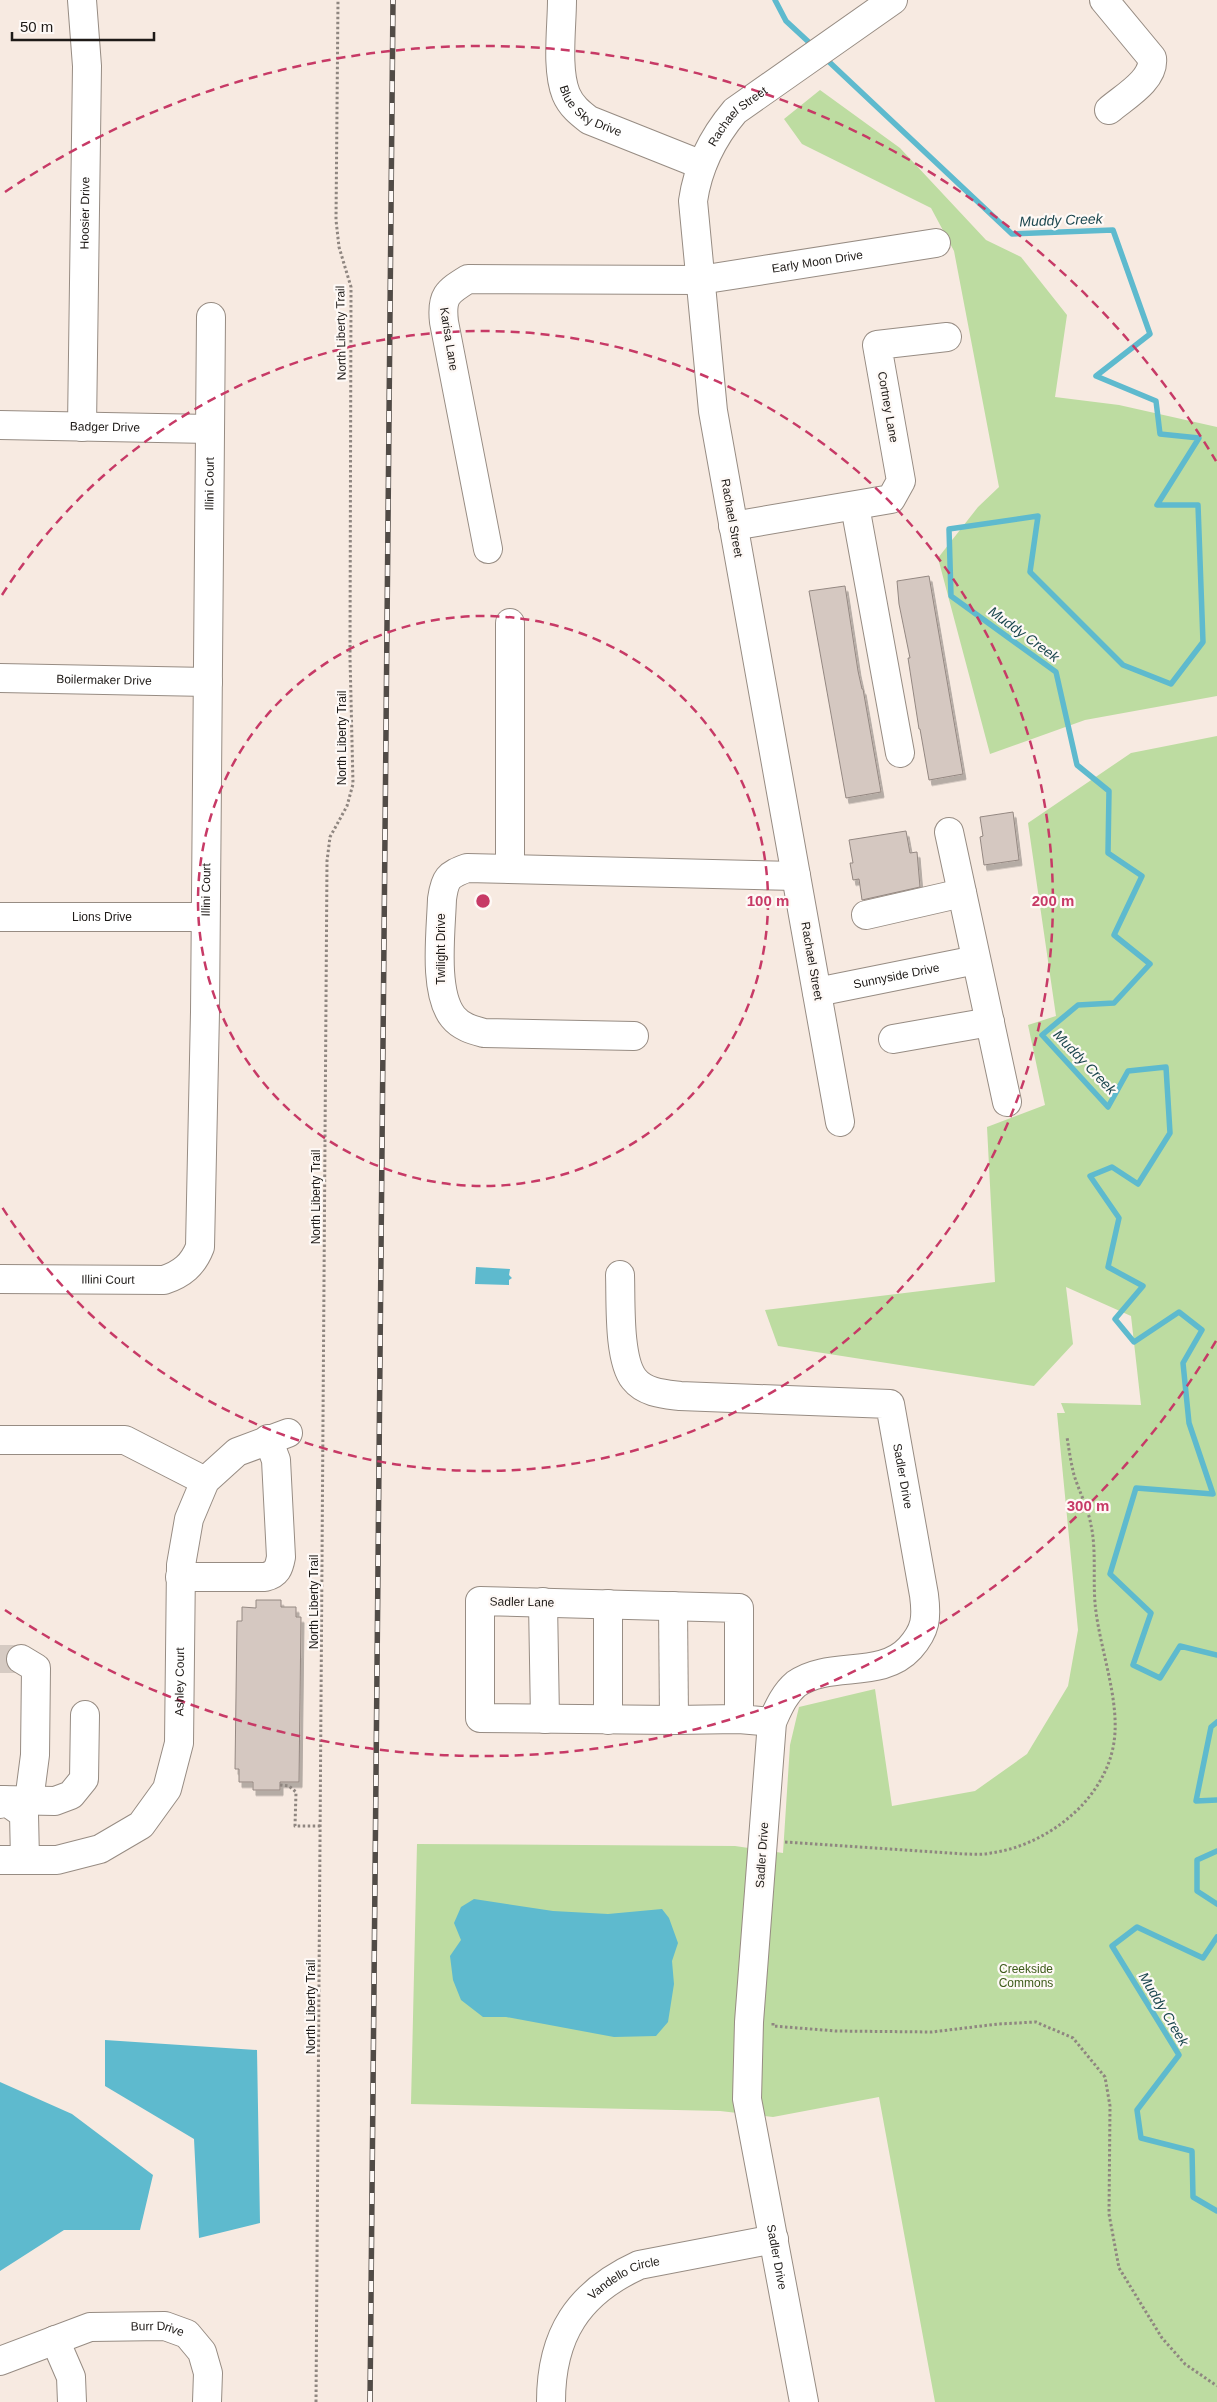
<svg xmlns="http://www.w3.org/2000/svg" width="1217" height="2402" font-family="Helvetica,sans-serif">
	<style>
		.green { fill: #bddca1 }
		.water { fill: #5ebace }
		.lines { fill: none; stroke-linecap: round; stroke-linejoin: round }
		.stream { stroke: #5ebace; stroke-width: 5.5 }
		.building { fill: #d5c8c1; stroke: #948882; filter: url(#shadow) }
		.minor-tunnel { stroke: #d6cbc3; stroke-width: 28; stroke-dasharray: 28 14; stroke-linecap: butt }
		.minor-casing { stroke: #978c83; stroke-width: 30 }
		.path { stroke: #8f8680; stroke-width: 3; stroke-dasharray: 2.5 2.5; stroke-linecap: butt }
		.minor { stroke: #fff; stroke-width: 28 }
		.rail-casing { stroke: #514b46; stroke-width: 5.5 }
		.rail { stroke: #fef9f6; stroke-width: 4; stroke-dasharray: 11; stroke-linecap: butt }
		.ring { fill: none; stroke: #c73a66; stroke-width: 2.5; stroke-dasharray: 9 6 }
		.labels { text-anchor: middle; stroke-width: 4.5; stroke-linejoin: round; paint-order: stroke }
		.street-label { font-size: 12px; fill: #1e1a17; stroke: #fef9f6 }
		.park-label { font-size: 12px; fill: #3d5b1a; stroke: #fef9f6 }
		.water-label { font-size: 14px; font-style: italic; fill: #1b464e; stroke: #fef9f6 }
		.centre { fill: #c73a66; stroke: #fef9f6; stroke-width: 2.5 }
		.ring-label { font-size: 15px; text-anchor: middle; font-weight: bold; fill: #c73a66; stroke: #fef9f6; stroke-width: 4.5; stroke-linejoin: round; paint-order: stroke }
	</style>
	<defs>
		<filter id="shadow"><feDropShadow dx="3" dy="5.5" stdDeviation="0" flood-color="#0004"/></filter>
	</defs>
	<rect width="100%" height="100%" fill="#f7eae1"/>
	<!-- green -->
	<g class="green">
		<path d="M 820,90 L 900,148 L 986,240 L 1021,257 L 1067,315 L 1055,397 L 1119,405 L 1217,427 L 1217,696 L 1085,720 L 990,754 L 938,558 L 978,507 L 999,487 L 954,251 L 931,208 L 802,144 L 784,119 Z"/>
		<path d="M 1217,736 L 1217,2402 L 935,2402 L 879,2097 L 773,2117 L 720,2111 L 411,2104 L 417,1844 L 735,1846 L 783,1853 L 790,1745 L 799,1707 L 875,1689 L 892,1806 L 975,1791 L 1027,1754 L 1068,1686 L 1078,1630 L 1057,1413 L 1065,1413 L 1061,1403 L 1141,1405 L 1131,1316 L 1066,1287 L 1073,1344 L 1034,1386 L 778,1346 L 765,1310 L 995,1282 L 987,1127 L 1045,1105 L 1028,1025 L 1056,1016 L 1028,823 L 1131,753 Z"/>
	</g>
	<!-- water -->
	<g class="water">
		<path d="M 476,1267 L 510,1269 L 509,1275 L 512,1278 L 509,1280 L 509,1285 L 475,1284 Z"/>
		<path d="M 474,1899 L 553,1911 L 608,1914 L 662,1909 L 669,1918 L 678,1943 L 672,1961 L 674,1984 L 668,2022 L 656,2036 L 614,2037 L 506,2017 L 483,2017 L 461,2000 L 453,1980 L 450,1956 L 461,1940 L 454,1923 L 461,1907 Z"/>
		<path d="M 105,2040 L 257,2050 L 260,2223 L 199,2238 L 194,2139 L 105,2086 Z"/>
		<path d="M 0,2082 L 72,2114 L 153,2175 L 140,2230 L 64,2230 L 0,2271 Z"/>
	</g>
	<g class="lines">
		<!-- stream -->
		<g class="stream">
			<path d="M 775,0 L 786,21 L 813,46"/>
			<path d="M 825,58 L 1012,234 L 1113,230 L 1150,334 L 1096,376 L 1156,401 L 1160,434 L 1199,438 L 1157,505 L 1198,505 L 1203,642 L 1171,684 L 1123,665 L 1030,572 L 1038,516 L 949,529 L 951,596 L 1056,672 L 1077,765 L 1109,791 L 1108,853 L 1142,876 L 1114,935 L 1150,964 L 1114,1003 L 1078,1005 L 1042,1035 L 1108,1107 L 1128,1071 L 1166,1067 L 1170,1133 L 1138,1184 L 1112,1167 L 1090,1176 L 1119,1218 L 1108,1267 L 1143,1286 L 1115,1319 L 1134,1342 L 1179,1312 L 1202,1330 L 1183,1363 L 1189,1423 L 1213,1494 L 1136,1488 L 1110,1574 L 1151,1613 L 1133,1665 L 1160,1678 L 1180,1646 L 1217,1655"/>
			<path d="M 1217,1722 L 1211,1727 L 1196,1801 L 1217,1800"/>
			<path d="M 1217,1851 L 1197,1860 L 1197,1891 L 1217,1904"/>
			<path d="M 1217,1937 L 1203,1958 L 1137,1927 L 1112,1946 L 1179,2055 L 1137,2110 L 1141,2138 L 1192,2151 L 1193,2197 L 1217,2211"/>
		</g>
	</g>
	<!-- building -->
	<g class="building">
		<path d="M 929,576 L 963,774 L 929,780 L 920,729 L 919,729 L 908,658 L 910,658 L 899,604 L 897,581 Z"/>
		<path d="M 845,586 L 858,671 L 862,689 L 863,689 L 881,792 L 846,798 L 809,591 Z"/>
		<path d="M 1013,812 L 1019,860 L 984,865 L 980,837 L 983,836 L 980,817 Z"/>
		<path d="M 906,831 L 910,853 L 917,852 L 920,887 L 862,900 L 859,879 L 853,880 L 850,863 L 853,863 L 849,840 Z"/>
		<path d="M 256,1600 L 281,1600 L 281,1607 L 296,1607 L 296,1617 L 301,1617 L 299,1782 L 280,1782 L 280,1790 L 253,1790 L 253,1782 L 239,1782 L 239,1769 L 235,1769 L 237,1621 L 242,1621 L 242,1607 L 256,1608 Z"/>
	</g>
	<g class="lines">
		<!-- minor-tunnel -->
		<path class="minor-tunnel" d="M 0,1659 L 21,1659"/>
		<!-- minor casing -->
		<g class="minor-casing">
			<g id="minor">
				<path id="s1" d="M 562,0 C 562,27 556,69 566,94 C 571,106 580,113 589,120 L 702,165"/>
				<path d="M 1104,0 L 1152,58 C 1155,80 1124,97 1109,110"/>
				<path id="s2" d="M 0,425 L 210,429"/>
				<path id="s3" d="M 82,427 L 87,66 L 82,0"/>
				<path d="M 855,506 L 900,753"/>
				<path d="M 733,526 L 891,499 L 901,481 L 877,345 L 947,337"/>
				<path id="s4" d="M 488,549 L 444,322 C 441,296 447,292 468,279 L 700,280 L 936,243"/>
				<path d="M 510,623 L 510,869"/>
				<path id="s5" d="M 0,678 L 208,682"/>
				<path d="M 949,832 L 1007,1102"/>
				<path d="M 866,915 L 962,893"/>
				<path id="s6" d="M 0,917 L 204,917"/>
				<path id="s7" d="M 817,992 L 976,960"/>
				<path d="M 634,1036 L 484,1033 C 473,1030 461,1027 453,1017 C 433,992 441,931 442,899 C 445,878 448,875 467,868 L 796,876"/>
				<path d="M 893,1039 L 990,1022"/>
				<path id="s8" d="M 840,1122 L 713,411 L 693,201 C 698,166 713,137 735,111 L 893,0"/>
				<path id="s9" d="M 620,1275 C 621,1300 618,1359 634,1379 C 645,1393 664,1394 680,1396 L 890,1404 L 924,1595 C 927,1618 926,1630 910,1648 C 881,1680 830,1660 796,1684 C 784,1694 778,1709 772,1722 L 749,2022 L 747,2099 L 804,2402"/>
				<path id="s10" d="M 0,1279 L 164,1280 C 182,1274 193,1265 200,1247 L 205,1012 L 211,317"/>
				<path d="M 0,1440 L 125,1440 L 205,1481"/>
				<path d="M 180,1577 L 265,1577 C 277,1574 279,1568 281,1557 L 276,1460 L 268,1439"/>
				<path d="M 543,1602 L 545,1719"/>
				<path d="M 673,1606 L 674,1720"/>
				<path d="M 21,1659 L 36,1668 L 35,1755 L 29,1801"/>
				<path d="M 739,1719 L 739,1608 L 480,1601 L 480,1718 L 674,1720 L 739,1719 L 772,1722"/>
				<path d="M 608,1720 L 608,1604"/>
				<path d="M 0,1800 L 55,1801 L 71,1795 L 84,1779 L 85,1715"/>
				<path d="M 0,1804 L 4,1800 L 24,1814 L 25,1860"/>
				<path id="s11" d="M 0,1860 L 57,1860 L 100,1849 L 141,1825 L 167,1789 L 179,1743 L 181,1565 L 189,1519 L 205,1481 L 237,1452 L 288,1433"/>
				<path d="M 55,2340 L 71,2377 L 72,2402"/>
				<path id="s12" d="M 0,2361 L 90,2327 L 165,2326 L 187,2334 L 202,2352 L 208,2373 L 207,2402"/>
				<path id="s13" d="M 551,2402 C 551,2335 578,2293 639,2265 L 774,2239"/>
			</g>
		</g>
		<!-- path -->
		<g class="path">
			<path d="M 280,1785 L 289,1786 L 296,1792 L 295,1826 L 321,1826"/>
			<path d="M 785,1842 L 964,1854 C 973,1854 982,1855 991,1853 C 1050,1845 1112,1795 1115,1732 C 1117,1694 1101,1650 1096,1612 C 1092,1584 1097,1553 1091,1525 C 1088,1508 1079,1491 1074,1475 C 1071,1463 1069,1450 1067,1437"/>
			<path d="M 773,2023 L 773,2026 L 836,2031 L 932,2032 L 998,2024 L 1036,2022 L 1073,2038 L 1105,2077 L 1110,2106 L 1109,2214 L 1119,2268 L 1162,2338 L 1185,2364 L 1217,2386"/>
			<path d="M 316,2402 L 327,861 L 330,837 L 347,806 L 353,784 L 350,657 L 351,287 L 339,247 L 336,220 L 338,0"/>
		</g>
		<!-- minor -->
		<use href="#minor" class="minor"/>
		<!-- rail casing -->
		<g class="rail-casing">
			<path id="rail" d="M 370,2402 L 393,0"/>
		</g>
		<!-- rail -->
		<use href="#rail" class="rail"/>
	</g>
	<!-- distance rings -->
	<g class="ring">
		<circle cx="483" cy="901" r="285"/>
		<path d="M2 595A570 570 0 1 1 2 1207"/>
		<path d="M1216 1341A855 855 0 0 1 5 1610M5 192A855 855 0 0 1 1216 461"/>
	</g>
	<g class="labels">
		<!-- street labels -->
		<g class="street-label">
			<text dy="4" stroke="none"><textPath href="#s1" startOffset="125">Blue Sky Drive</textPath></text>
			<text dy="4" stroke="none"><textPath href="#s8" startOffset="1032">Rachael Street</textPath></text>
			<text dy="4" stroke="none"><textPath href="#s3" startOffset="214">Hoosier Drive</textPath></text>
			<text dy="4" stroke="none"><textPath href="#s4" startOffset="636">Early Moon Drive</textPath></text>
			<text transform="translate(341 333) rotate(-91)" y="4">North Liberty Trail</text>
			<text transform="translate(449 339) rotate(81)" y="4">Karisa Lane</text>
			<text transform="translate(888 407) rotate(80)" y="4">Cortney Lane</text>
			<text dy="4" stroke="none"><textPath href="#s2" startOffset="105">Badger Drive</textPath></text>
			<text dy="4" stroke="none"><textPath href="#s10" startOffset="978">Illini Court</textPath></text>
			<text transform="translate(732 518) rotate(80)" y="4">Rachael Street</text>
			<text dy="4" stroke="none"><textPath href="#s5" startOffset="104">Boilermaker Drive</textPath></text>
			<text transform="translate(342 738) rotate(-90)" y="4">North Liberty Trail</text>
			<text dy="4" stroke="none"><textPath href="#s10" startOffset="572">Illini Court</textPath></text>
			<text dy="4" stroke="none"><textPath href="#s6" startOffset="102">Lions Drive</textPath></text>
			<text transform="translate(441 949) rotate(-90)" y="4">Twilight Drive</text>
			<text transform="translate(812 961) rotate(80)" y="4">Rachael Street</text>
			<text dy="4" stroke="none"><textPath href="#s7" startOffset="81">Sunnyside Drive</textPath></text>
			<text transform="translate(316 1197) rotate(-90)" y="4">North Liberty Trail</text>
			<text dy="4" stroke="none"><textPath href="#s10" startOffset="108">Illini Court</textPath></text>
			<text dy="4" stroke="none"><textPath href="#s9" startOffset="440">Sadler Drive</textPath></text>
			<text transform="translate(314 1602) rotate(-90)" y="4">North Liberty Trail</text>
			<text transform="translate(522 1602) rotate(1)" y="4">Sadler Lane</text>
			<text dy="4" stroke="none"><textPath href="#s11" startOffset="302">Ashley Court</textPath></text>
			<text transform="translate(762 1855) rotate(-86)" y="4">Sadler Drive</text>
			<text transform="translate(311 2007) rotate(-90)" y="4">North Liberty Trail</text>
			<text dy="4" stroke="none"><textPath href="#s9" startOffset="1324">Sadler Drive</textPath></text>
			<text dy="4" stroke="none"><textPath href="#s13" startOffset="155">Vandello Circle</textPath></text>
			<text dy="4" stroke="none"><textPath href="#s12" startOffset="164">Burr Drive</textPath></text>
		</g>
		<!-- park labels -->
		<g class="park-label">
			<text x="1026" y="1973">Creekside<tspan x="1026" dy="14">Commons</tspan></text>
		</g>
		<!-- water labels -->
		<g class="water-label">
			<text transform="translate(1061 220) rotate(-2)" y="5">Muddy Creek</text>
			<text transform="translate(1024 634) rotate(36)" y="5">Muddy Creek</text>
			<text transform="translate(1085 1062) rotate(46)" y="5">Muddy Creek</text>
			<text transform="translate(1164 2009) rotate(59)" y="5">Muddy Creek</text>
		</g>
	</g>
	<circle cx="483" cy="901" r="8" class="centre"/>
	<g class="ring-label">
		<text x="768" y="906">100 m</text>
		<text x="1053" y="906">200 m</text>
		<text x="1088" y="1511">300 m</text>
	</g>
	<!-- scale -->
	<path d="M12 32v8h142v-8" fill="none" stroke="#1e1a17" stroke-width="2.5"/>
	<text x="20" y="32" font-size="15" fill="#1e1a17" stroke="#fef9f6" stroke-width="4" paint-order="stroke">50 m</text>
</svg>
